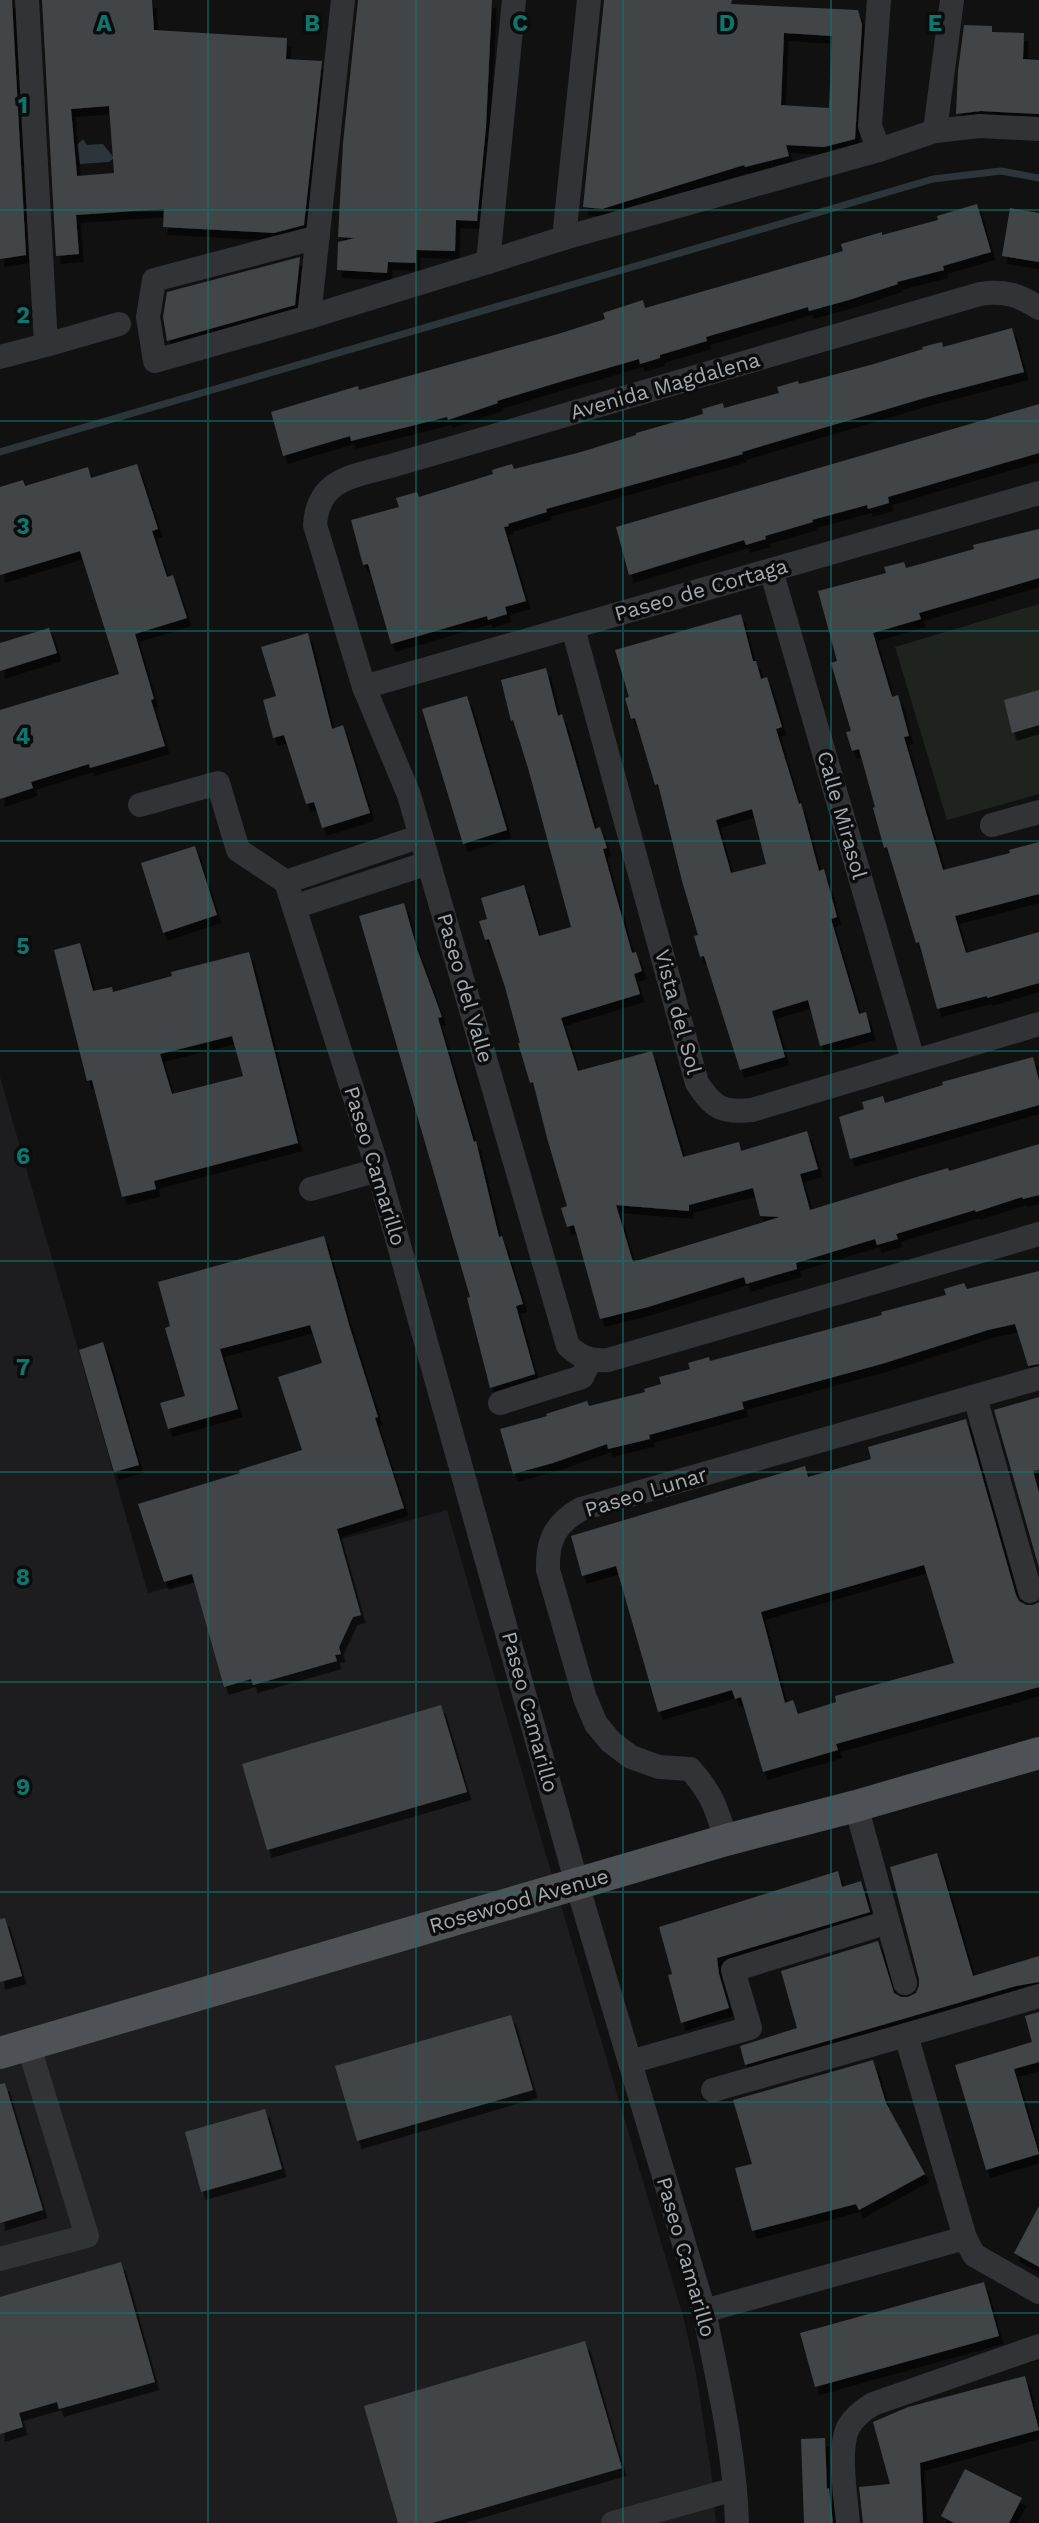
<svg xmlns="http://www.w3.org/2000/svg" width="1039" height="2523" font-family="'Work Sans',sans-serif">
	<style>
		.built { fill: #1d1d1f }
		.green { fill: #1e241d }
		.water { fill: #2c3539 }
		.lines { fill: none; stroke-linecap: round; stroke-linejoin: round }
		.stream { stroke: #2c3539; stroke-width: 7 }
		.building { fill: #434447; fill-rule: evenodd; filter: url(#shadow) }
		.minor { stroke: #323336; stroke-width: 24 }
		.major { stroke: #4e5155; stroke-width: 32 }
		.grid { fill: none; stroke: #0f766e; stroke-width: 2; stroke-opacity: 0.55 }
		.labels { text-anchor: middle; stroke-width: 7; stroke-linejoin: round; paint-order: stroke }
		.street-label { font-size: 21px; fill: #a4aab1; stroke: #0c0c0d }
		.grid-label { font-size: 23px; text-anchor: middle; font-weight: bold; fill: #0f766e; stroke: #0c0c0d; stroke-width: 7; stroke-linejoin: round; paint-order: stroke }
	</style>
	<defs>
		<filter id="shadow"><feDropShadow dx="4.5" dy="8" stdDeviation="0" flood-color="#0009"/></filter>
	</defs>
	<rect width="100%" height="100%" fill="#111112"/>
	<!-- built -->
	<path class="built" d="M 0,1077 L 148,1593 L 447,1510 L 536,1821 L 683,2316 L 696,2373 L 711,2471 L 716,2523 L 0,2523 Z"/>
	<!-- green -->
	<path class="green" d="M 1039,604 L 1039,794 L 947,820 L 895,647 Z"/>
	<!-- water -->
	<path class="water" d="M 83,139 L 87,145 L 103,144 L 114,158 L 109,162 L 80,164 L 77,145 Z"/>
	<g class="lines">
		<!-- stream -->
		<path class="stream" d="M 0,452 L 933,179 L 1001,171 L 1039,178"/>
	</g>
	<!-- building -->
	<g class="building">
		<path d="M 0,0 L 12,0 L 26,255 L 0,259 Z"/>
		<path d="M 42,0 L 152,0 L 154,30 L 287,38 L 286,59 L 322,61 L 304,225 L 274,233 L 163,227 L 164,209 L 76,215 L 79,254 L 56,256 ZM 109,106 L 114,173 L 77,176 L 71,109 Z"/>
		<path d="M 358,0 L 492,0 L 486,127 L 477,221 L 456,220 L 455,251 L 416,250 L 416,263 L 388,262 L 387,273 L 337,270 L 338,242 L 355,238 L 338,237 L 343,143 Z"/>
		<path d="M 604,0 L 732,0 L 731,4 L 858,10 L 862,25 L 855,139 L 824,147 L 786,145 L 789,156 L 745,167 L 744,165 L 602,209 L 583,207 ZM 784,33 L 832,36 L 829,108 L 781,105 Z"/>
		<path d="M 964,25 L 992,26 L 992,32 L 1024,33 L 1023,59 L 1039,60 L 1039,114 L 981,111 L 956,114 L 958,71 Z"/>
		<path d="M 977,204 L 991,252 L 943,266 L 944,270 L 897,282 L 898,284 L 849,300 L 809,311 L 808,307 L 706,337 L 707,341 L 660,355 L 660,358 L 640,364 L 639,359 L 563,381 L 497,401 L 498,403 L 448,420 L 447,417 L 351,441 L 350,436 L 283,456 L 271,412 L 358,386 L 359,390 L 558,334 L 605,319 L 603,313 L 643,300 L 645,308 L 843,251 L 841,244 L 882,232 L 882,235 L 938,220 L 937,216 Z"/>
		<path d="M 1010,208 L 1039,213 L 1039,262 L 1002,256 Z"/>
		<path d="M 300,257 L 295,305 L 167,341 L 163,317 L 167,292 Z"/>
		<path d="M 1012,328 L 1024,372 L 928,397 L 742,452 L 743,454 L 546,509 L 547,512 L 508,524 L 509,526 L 504,527 L 526,601 L 505,607 L 507,614 L 488,620 L 487,616 L 391,644 L 368,564 L 363,565 L 351,520 L 399,507 L 396,498 L 417,492 L 419,497 L 493,474 L 492,470 L 512,464 L 514,469 L 581,452 L 636,435 L 636,433 L 703,414 L 702,409 L 723,403 L 724,408 L 779,393 L 777,387 L 798,381 L 799,384 L 874,364 L 923,349 L 922,347 L 942,342 L 943,347 Z"/>
		<path d="M 1039,404 L 1039,453 L 888,497 L 889,503 L 868,509 L 867,505 L 812,520 L 813,522 L 765,536 L 766,539 L 746,545 L 744,540 L 629,575 L 616,527 Z"/>
		<path d="M 137,464 L 158,529 L 152,531 L 167,577 L 173,575 L 187,618 L 135,634 L 154,699 L 151,700 L 165,746 L 90,768 L 89,764 L 31,782 L 33,788 L 0,799 L 0,710 L 119,674 L 80,551 L 0,575 L 0,487 L 23,480 L 25,486 L 88,467 L 91,478 Z"/>
		<path d="M 1039,529 L 1039,578 L 919,613 L 921,619 L 873,633 L 892,697 L 898,695 L 909,736 L 904,737 L 943,870 L 1010,853 L 1009,850 L 1039,842 L 1039,894 L 955,916 L 966,953 L 1039,932 L 1039,983 L 987,998 L 987,996 L 937,1009 L 919,942 L 916,943 L 887,847 L 884,848 L 873,808 L 875,807 L 859,749 L 852,751 L 846,732 L 851,731 L 831,663 L 837,661 L 818,591 L 886,573 L 884,567 L 904,562 L 906,568 L 974,549 L 973,545 Z"/>
		<path d="M 741,614 L 753,661 L 756,661 L 761,679 L 767,677 L 782,727 L 776,729 L 799,804 L 801,803 L 819,871 L 824,869 L 837,917 L 831,919 L 859,1014 L 866,1012 L 871,1032 L 820,1046 L 808,1000 L 772,1011 L 785,1057 L 740,1070 L 704,956 L 700,957 L 694,936 L 698,935 L 682,881 L 658,784 L 655,785 L 635,718 L 631,719 L 625,698 L 629,697 L 615,650 ZM 752,809 L 766,864 L 731,873 L 716,820 Z"/>
		<path d="M 49,628 L 57,653 L 0,671 L 0,643 Z"/>
		<path d="M 308,633 L 332,729 L 343,725 L 370,813 L 322,828 L 314,802 L 306,804 L 284,735 L 273,738 L 263,700 L 276,696 L 261,647 Z"/>
		<path d="M 546,668 L 558,716 L 562,714 L 595,829 L 600,827 L 607,848 L 603,849 L 632,953 L 636,952 L 642,971 L 634,974 L 640,994 L 561,1018 L 578,1071 L 652,1051 L 683,1157 L 739,1142 L 741,1151 L 807,1131 L 818,1169 L 800,1174 L 810,1210 L 920,1176 L 948,1168 L 949,1171 L 1039,1144 L 1039,1195 L 1023,1199 L 1022,1197 L 976,1212 L 975,1210 L 896,1234 L 898,1239 L 877,1245 L 875,1239 L 796,1263 L 797,1269 L 746,1284 L 744,1277 L 648,1307 L 600,1319 L 574,1225 L 567,1227 L 561,1208 L 567,1206 L 547,1138 L 533,1082 L 530,1083 L 518,1043 L 520,1043 L 505,987 L 489,939 L 485,940 L 479,921 L 487,919 L 481,898 L 524,885 L 539,936 L 571,927 L 528,768 L 513,720 L 511,721 L 501,680 ZM 753,1188 L 760,1216 L 780,1217 L 633,1262 L 616,1205 L 689,1211 L 689,1205 Z"/>
		<path d="M 1039,690 L 1039,725 L 1012,733 L 1004,700 Z"/>
		<path d="M 467,696 L 507,830 L 463,844 L 422,709 Z"/>
		<path d="M 195,846 L 217,915 L 163,933 L 141,863 Z"/>
		<path d="M 404,903 L 417,949 L 442,1017 L 438,1018 L 474,1142 L 476,1141 L 499,1237 L 502,1236 L 523,1304 L 516,1306 L 535,1374 L 490,1388 L 467,1298 L 470,1297 L 359,916 Z"/>
		<path d="M 80,943 L 93,991 L 112,987 L 113,992 L 172,976 L 171,972 L 249,952 L 298,1143 L 154,1181 L 156,1189 L 122,1197 L 92,1080 L 87,1081 L 54,950 ZM 232,1036 L 243,1076 L 172,1094 L 160,1054 Z"/>
		<path d="M 1033,1057 L 1039,1081 L 1039,1105 L 850,1159 L 839,1117 L 864,1109 L 862,1102 L 883,1096 L 885,1103 L 943,1085 L 942,1082 Z"/>
		<path d="M 324,1236 L 350,1328 L 378,1417 L 375,1418 L 404,1508 L 337,1529 L 361,1615 L 353,1617 L 339,1647 L 341,1654 L 335,1655 L 337,1661 L 253,1685 L 251,1679 L 224,1687 L 192,1574 L 164,1582 L 138,1504 L 240,1473 L 239,1470 L 302,1450 L 278,1377 L 322,1363 L 310,1325 L 220,1349 L 238,1409 L 168,1429 L 160,1403 L 185,1396 L 165,1328 L 170,1326 L 158,1282 Z"/>
		<path d="M 1039,1271 L 1039,1364 L 1028,1366 L 1015,1324 L 988,1330 L 885,1363 L 742,1402 L 744,1409 L 649,1435 L 650,1439 L 608,1449 L 607,1444 L 553,1463 L 513,1474 L 500,1429 L 547,1416 L 546,1414 L 587,1401 L 589,1406 L 645,1392 L 644,1389 L 661,1384 L 659,1377 L 690,1369 L 688,1363 L 709,1357 L 710,1361 L 882,1315 L 881,1312 L 946,1295 L 944,1289 L 964,1283 L 967,1289 Z"/>
		<path d="M 103,1342 L 139,1465 L 114,1472 L 79,1350 Z"/>
		<path d="M 1039,1397 L 1039,1470 L 1033,1471 L 1039,1493 L 1039,1568 L 994,1410 Z"/>
		<path d="M 966,1419 L 1016,1595 L 1019,1601 L 1026,1605 L 1033,1605 L 1039,1602 L 1039,1687 L 836,1744 L 838,1750 L 763,1772 L 741,1697 L 735,1699 L 732,1690 L 658,1712 L 616,1566 L 582,1576 L 571,1536 L 805,1466 L 808,1477 L 871,1459 L 868,1447 ZM 924,1565 L 954,1663 L 835,1696 L 836,1702 L 798,1714 L 793,1700 L 785,1703 L 761,1612 Z"/>
		<path d="M 441,1705 L 467,1792 L 267,1850 L 242,1764 Z"/>
		<path d="M 937,1853 L 973,1976 L 1039,1956 L 1039,1982 L 1016,1986 L 745,2065 L 740,2046 L 797,2028 L 781,1971 L 878,1941 L 894,1993 L 901,1997 L 908,1997 L 916,1993 L 919,1986 L 919,1979 L 890,1867 Z"/>
		<path d="M 838,1871 L 842,1887 L 861,1881 L 870,1912 L 717,1958 L 719,1974 L 729,2008 L 681,2023 L 668,1975 L 672,1974 L 659,1927 Z"/>
		<path d="M 5,1918 L 22,1976 L 0,1982 L 0,1919 Z"/>
		<path d="M 1039,2012 L 1039,2062 L 1014,2069 L 1039,2154 L 986,2170 L 955,2065 L 1032,2042 L 1025,2016 Z"/>
		<path d="M 511,2015 L 533,2090 L 357,2141 L 335,2066 Z"/>
		<path d="M 873,2060 L 886,2103 L 925,2174 L 859,2210 L 856,2204 L 752,2231 L 735,2168 L 752,2164 L 733,2100 Z"/>
		<path d="M 5,2083 L 43,2210 L 0,2223 L 0,2084 Z"/>
		<path d="M 265,2109 L 282,2169 L 201,2192 L 185,2132 Z"/>
		<path d="M 1039,2206 L 1039,2267 L 1014,2253 Z"/>
		<path d="M 121,2262 L 155,2382 L 59,2409 L 57,2402 L 19,2413 L 23,2427 L 0,2434 L 0,2297 Z"/>
		<path d="M 984,2282 L 999,2336 L 815,2387 L 800,2333 Z"/>
		<path d="M 585,2341 L 622,2468 L 432,2523 L 398,2523 L 364,2406 Z"/>
		<path d="M 1025,2376 L 1039,2430 L 920,2463 L 923,2523 L 863,2523 L 859,2487 L 890,2484 L 873,2422 L 908,2407 Z"/>
		<path d="M 825,2438 L 827,2489 L 829,2488 L 833,2523 L 804,2523 L 801,2439 Z"/>
		<path d="M 965,2469 L 1022,2498 L 1009,2523 L 954,2523 L 941,2516 Z"/>
	</g>
	<g class="lines">
		<!-- minor -->
		<g class="minor">
			<path d="M 27,0 L 46,345 L 119,324"/>
			<path d="M 514,0 L 488,262 L 564,238 L 589,0"/>
			<path d="M 879,0 L 870,126 L 879,150"/>
			<path d="M 935,131 L 980,126 L 1039,129"/>
			<path d="M 318,237 L 154,280 L 148,317 L 155,361 L 309,317 L 343,0"/>
			<path d="M 564,238 L 879,150 L 935,131 L 952,0"/>
			<path d="M 1039,308 C 1019,295 1004,290 980,294 L 394,465 C 356,476 318,477 315,525 L 364,687 L 409,795 L 568,1346 C 582,1358 589,1361 608,1360 L 1039,1234"/>
			<path d="M 309,317 L 488,262"/>
			<path d="M 0,357 L 46,345"/>
			<path d="M 771,570 L 913,1060"/>
			<path d="M 573,628 L 697,1083 C 714,1108 721,1113 752,1110 L 1039,1024"/>
			<path d="M 364,687 L 1039,493"/>
			<path d="M 140,805 L 218,783 L 238,850 L 286,882"/>
			<path d="M 992,825 L 1039,812"/>
			<path d="M 286,882 L 378,1170 L 577,1884 L 704,2311 C 718,2381 735,2452 737,2523"/>
			<path d="M 286,882 L 421,836"/>
			<path d="M 294,907 L 428,863"/>
			<path d="M 311,1189 L 378,1170"/>
			<path d="M 975,1397 L 1030,1591"/>
			<path d="M 500,1403 L 582,1377 L 590,1360"/>
			<path d="M 726,1840 C 717,1810 712,1793 690,1769 L 659,1767 L 631,1757 L 611,1742 L 596,1724 L 585,1698 L 548,1570 C 547,1540 555,1524 581,1509 L 1039,1378"/>
			<path d="M 888,1922 L 905,1983"/>
			<path d="M 906,2035 L 1039,1996"/>
			<path d="M 630,2062 L 750,2028 L 733,1970 L 888,1922 L 856,1806"/>
			<path d="M 713,2090 L 906,2035 L 965,2238 L 974,2255 L 1039,2292"/>
			<path d="M 0,2259 L 87,2236 L 28,2044"/>
			<path d="M 704,2311 L 965,2238"/>
			<path d="M 613,2523 L 735,2489"/>
			<path d="M 848,2523 C 846,2498 837,2447 849,2426 C 855,2416 863,2410 873,2404 L 1039,2346"/>
		</g>
		<!-- major -->
		<path class="major" d="M 0,2053 L 726,1840 L 856,1806 L 1039,1753"/>
	</g>
	<!-- grid -->
	<path class="grid" d="M 208,0 L 208,2523M 416,0 L 416,2523M 623,0 L 623,2523M 831,0 L 831,2523M 0,210 L 1039,210M 0,421 L 1039,421M 0,631 L 1039,631M 0,841 L 1039,841M 0,1051 L 1039,1051M 0,1261 L 1039,1261M 0,1472 L 1039,1472M 0,1682 L 1039,1682M 0,1892 L 1039,1892M 0,2102 L 1039,2102M 0,2313 L 1039,2313"/>
	<g class="labels">
		<!-- street labels -->
		<g class="street-label">
			<text transform="translate(665 386) rotate(-16)" y="7">Avenida Magdalena</text>
			<text transform="translate(701 590) rotate(-16)" y="7">Paseo de Cortaga</text>
			<text transform="translate(842 815) rotate(74)" y="7">Calle Mirasol</text>
			<text transform="translate(465 988) rotate(74)" y="7">Paseo del Valle</text>
			<text transform="translate(678 1012) rotate(75)" y="7">Vista del Sol</text>
			<text transform="translate(375 1166) rotate(73)" y="7">Paseo Camarillo</text>
			<text transform="translate(646 1492) rotate(-17)" y="7">Paseo Lunar</text>
			<text transform="translate(530 1712) rotate(75)" y="7">Paseo Camarillo</text>
			<text transform="translate(519 1901) rotate(-16)" y="7">Rosewood Avenue</text>
			<text transform="translate(686 2257) rotate(74)" y="7">Paseo Camarillo</text>
		</g>
	</g>
	<g class="grid-label">
		<text x="104" y="31">A</text>
		<text x="312" y="31">B</text>
		<text x="520" y="31">C</text>
		<text x="727" y="31">D</text>
		<text x="935" y="31">E</text>
		<text x="23" y="113">1</text>
		<text x="23" y="323">2</text>
		<text x="23" y="534">3</text>
		<text x="23" y="744">4</text>
		<text x="23" y="954">5</text>
		<text x="23" y="1164">6</text>
		<text x="23" y="1375">7</text>
		<text x="23" y="1585">8</text>
		<text x="23" y="1795">9</text>
	</g>
</svg>
